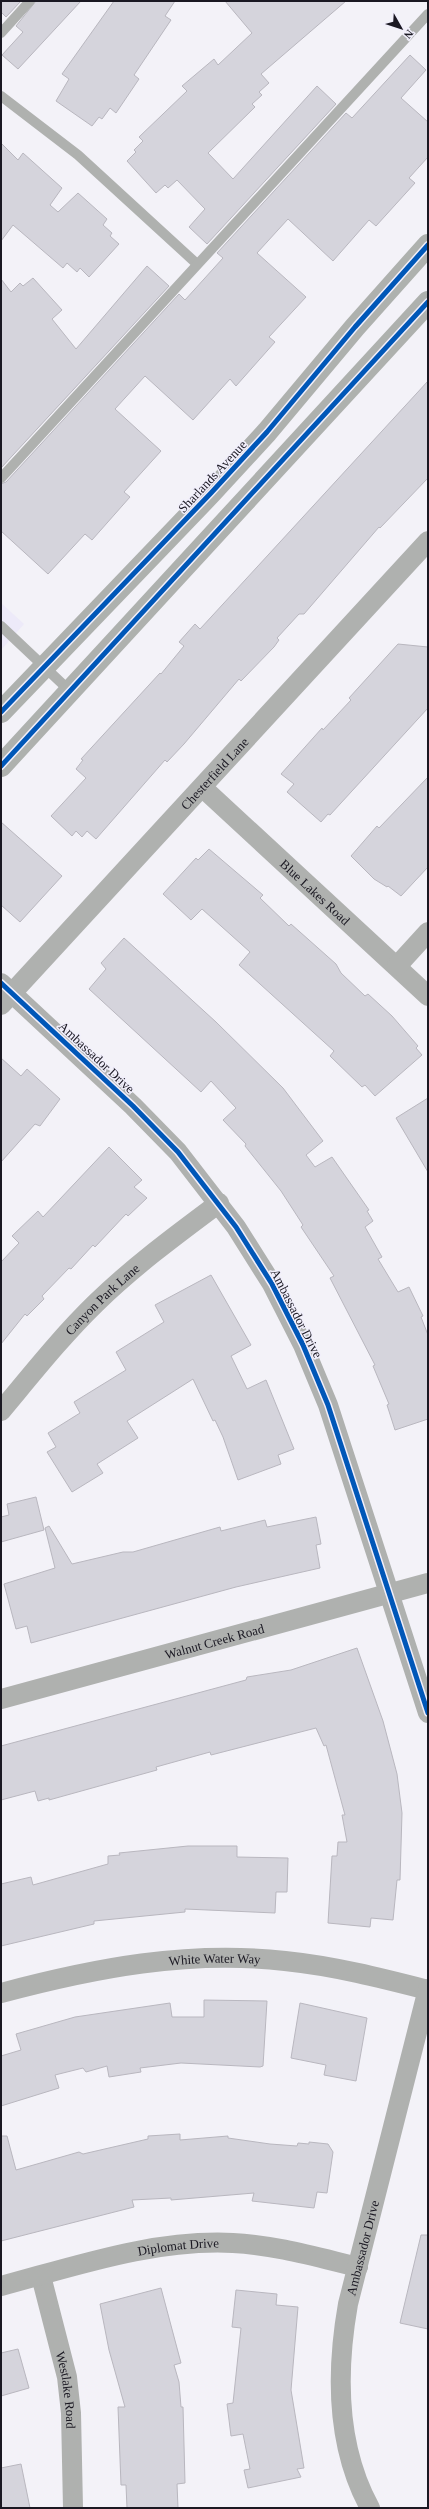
<svg xmlns="http://www.w3.org/2000/svg" width="429" height="2509" font-family="'Times New Roman',serif">
	<style>
		.built { fill: #edeaf9 }
		.building { fill: #d5d4dc; stroke: #b9b7bf }
		.lines { fill: none; stroke-linecap: round; stroke-linejoin: round }
		.lane { stroke: #afb1af; stroke-width: 10 }
		.street { stroke: #afb1af; stroke-width: 20 }
		.secondary { stroke: #aeb1ae; stroke-width: 22 }
		.cycleway-casing { stroke: #f1effb; stroke-width: 8 }
		.cycleway { stroke: #0057b8; stroke-width: 5 }
		.labels { text-anchor: middle; stroke-width: 3; stroke-linejoin: round; paint-order: stroke }
		.street-label { font-size: 13px; fill: #1a1822; stroke: #f1effb }
	</style>
	<rect width="100%" height="100%" fill="#f3f2f8"/>
	<!-- built -->
	<path class="built" d="M 1,603 L 24,624 L 1,650 Z"/>
	<!-- building -->
	<g class="building">
		<path d="M 1,1 L 21,1 L 6,17 L 1,12 Z"/>
		<path d="M 36,1 L 81,1 L 18,69 L 2,55 L 23,32 L 16,26 Z"/>
		<path d="M 114,1 L 175,1 L 165,16 L 171,20 L 134,75 L 139,79 L 116,113 L 110,108 L 102,119 L 99,117 L 92,126 L 56,101 L 69,79 L 62,74 Z"/>
		<path d="M 225,1 L 346,1 L 261,74 L 269,83 L 259,92 L 262,95 L 252,104 L 255,107 L 208,153 L 233,179 L 317,86 L 336,104 L 207,244 L 189,227 L 205,209 L 177,180 L 168,188 L 165,185 L 156,193 L 127,161 L 136,152 L 134,150 L 143,141 L 139,137 L 187,91 L 182,86 L 214,59 L 218,65 L 252,33 Z"/>
		<path d="M 410,55 L 426,70 L 401,98 L 428,122 L 428,157 L 409,178 L 415,183 L 376,226 L 369,220 L 333,261 L 288,219 L 257,253 L 306,297 L 269,337 L 275,342 L 236,386 L 230,379 L 193,420 L 145,376 L 115,409 L 161,451 L 124,492 L 130,497 L 92,540 L 85,534 L 48,574 L 1,531 L 1,484 L 6,482 L 179,294 L 185,300 L 223,258 L 217,253 L 346,113 L 352,118 Z"/>
		<path d="M 1,143 L 18,160 L 23,153 L 62,188 L 50,205 L 58,212 L 78,193 L 107,219 L 103,225 L 112,233 L 110,236 L 119,244 L 89,277 L 80,268 L 77,272 L 67,263 L 63,268 L 13,225 L 1,241 Z"/>
		<path d="M 147,266 L 169,286 L 1,468 L 1,279 L 11,292 L 20,283 L 23,286 L 33,278 L 62,310 L 52,319 L 76,349 Z"/>
		<path d="M 428,381 L 428,478 L 380,528 L 379,527 L 304,614 L 299,614 L 277,638 L 279,640 L 274,647 L 241,681 L 239,679 L 184,744 L 167,762 L 165,760 L 96,839 L 87,831 L 82,837 L 76,831 L 72,836 L 51,816 L 86,778 L 76,769 L 83,760 L 81,759 L 160,673 L 161,674 L 184,646 L 179,642 L 195,624 L 200,629 L 212,616 Z"/>
		<path d="M 398,644 L 428,647 L 428,708 L 330,815 L 328,814 L 321,822 L 287,792 L 294,784 L 281,774 L 322,728 L 323,730 L 351,700 L 349,698 Z"/>
		<path d="M 428,777 L 428,867 L 401,896 L 388,886 L 387,887 L 374,879 L 351,856 L 377,826 L 379,828 Z"/>
		<path d="M 1,822 L 62,876 L 20,922 L 1,905 Z"/>
		<path d="M 209,849 L 263,895 L 260,898 L 289,926 L 291,924 L 336,964 L 341,973 L 365,996 L 368,994 L 392,1016 L 418,1046 L 416,1048 L 422,1055 L 375,1096 L 365,1085 L 362,1087 L 330,1056 L 334,1051 L 239,965 L 250,952 L 202,909 L 191,920 L 163,894 L 196,858 L 198,860 Z"/>
		<path d="M 124,938 L 216,1022 L 283,1088 L 323,1141 L 306,1155 L 315,1167 L 332,1157 L 369,1210 L 367,1211 L 373,1221 L 365,1227 L 382,1257 L 378,1259 L 398,1292 L 409,1287 L 423,1316 L 421,1317 L 428,1335 L 428,1419 L 395,1430 L 387,1405 L 389,1404 L 373,1366 L 375,1365 L 330,1278 L 334,1276 L 301,1227 L 303,1225 L 281,1191 L 245,1146 L 246,1144 L 223,1120 L 236,1108 L 211,1081 L 201,1092 L 89,989 L 106,969 L 101,963 Z"/>
		<path d="M 1,1058 L 21,1076 L 27,1069 L 60,1099 L 40,1126 L 35,1124 L 1,1162 Z"/>
		<path d="M 428,1098 L 428,1172 L 396,1118 Z"/>
		<path d="M 109,1147 L 142,1180 L 134,1187 L 147,1198 L 128,1216 L 126,1214 L 95,1247 L 93,1245 L 71,1269 L 69,1268 L 42,1296 L 44,1299 L 27,1316 L 25,1314 L 1,1344 L 1,1262 L 19,1243 L 12,1236 L 38,1211 L 43,1217 Z"/>
		<path d="M 211,1275 L 251,1345 L 231,1356 L 247,1389 L 266,1380 L 294,1449 L 278,1455 L 281,1464 L 238,1480 L 223,1437 L 215,1420 L 213,1421 L 193,1379 L 127,1421 L 138,1438 L 97,1464 L 103,1473 L 72,1492 L 47,1452 L 56,1447 L 48,1433 L 80,1413 L 74,1402 L 126,1370 L 116,1352 L 164,1322 L 155,1305 Z"/>
		<path d="M 36,1497 L 44,1530 L 1,1542 L 1,1517 L 9,1515 L 7,1504 Z"/>
		<path d="M 316,1517 L 321,1544 L 316,1545 L 320,1568 L 236,1587 L 31,1643 L 27,1626 L 16,1629 L 4,1584 L 55,1568 L 45,1528 L 49,1526 L 72,1564 L 123,1552 L 133,1552 L 220,1527 L 221,1531 L 265,1520 L 267,1527 Z"/>
		<path d="M 357,1648 L 383,1721 L 397,1774 L 402,1813 L 400,1880 L 397,1880 L 393,1920 L 371,1918 L 370,1927 L 328,1923 L 332,1856 L 337,1856 L 338,1842 L 347,1842 L 342,1815 L 345,1815 L 326,1745 L 324,1746 L 316,1728 L 211,1755 L 210,1752 L 156,1767 L 157,1770 L 49,1800 L 49,1798 L 38,1801 L 35,1791 L 1,1800 L 1,1746 L 246,1680 L 247,1677 L 291,1670 Z"/>
		<path d="M 188,1846 L 237,1846 L 237,1857 L 288,1858 L 287,1892 L 276,1892 L 275,1913 L 185,1909 L 185,1912 L 94,1921 L 94,1924 L 1,1946 L 1,1884 L 31,1877 L 33,1885 L 108,1864 L 108,1856 L 120,1855 L 119,1853 Z"/>
		<path d="M 204,2000 L 267,2001 L 263,2066 L 260,2067 L 181,2063 L 140,2068 L 141,2072 L 109,2077 L 107,2066 L 86,2072 L 83,2068 L 55,2075 L 59,2088 L 1,2106 L 1,2056 L 21,2050 L 16,2034 L 75,2017 L 170,2003 L 172,2017 L 204,2017 Z"/>
		<path d="M 300,2003 L 367,2018 L 356,2081 L 324,2075 L 326,2065 L 291,2058 Z"/>
		<path d="M 180,2134 L 180,2140 L 228,2136 L 228,2138 L 270,2144 L 297,2146 L 298,2143 L 309,2144 L 309,2142 L 328,2144 L 333,2152 L 327,2193 L 317,2192 L 314,2208 L 252,2201 L 254,2193 L 171,2200 L 171,2198 L 132,2200 L 134,2207 L 1,2241 L 1,2136 L 7,2136 L 16,2170 L 79,2152 L 83,2154 L 148,2139 L 148,2136 Z"/>
		<path d="M 421,2235 L 428,2235 L 428,2329 L 400,2323 Z"/>
		<path d="M 161,2288 L 181,2363 L 174,2365 L 179,2382 L 181,2407 L 183,2407 L 185,2483 L 177,2484 L 178,2508 L 127,2508 L 126,2485 L 121,2485 L 118,2407 L 125,2407 L 109,2350 L 100,2304 Z"/>
		<path d="M 236,2290 L 277,2294 L 276,2305 L 298,2307 L 291,2390 L 304,2468 L 297,2469 L 301,2477 L 248,2488 L 244,2470 L 250,2469 L 243,2434 L 231,2436 L 227,2404 L 233,2403 L 241,2328 L 232,2327 Z"/>
		<path d="M 18,2349 L 29,2388 L 1,2396 L 1,2353 Z"/>
		<path d="M 21,2464 L 30,2508 L 1,2508 L 1,2468 Z"/>
	</g>
	<g class="lines">
		<!-- lane -->
		<g class="lane">
			<path d="M 1,33 L 30,1"/>
			<path d="M 1,96 L 78,155 L 197,264"/>
			<path d="M 1,478 L 428,14"/>
			<path d="M 1,626 L 71,692"/>
		</g>
		<!-- street -->
		<g class="street">
			<path id="s1" d="M 203,788 L 428,996"/>
			<path d="M 397,966 L 428,932"/>
			<path d="M 1,983 L 133,1106 L 178,1152 L 236,1227 L 272,1284 L 303,1345 L 328,1405 L 428,1713"/>
			<path id="s2" d="M 1,1005 L 428,541"/>
			<path id="s3" d="M 1,1411 C 32,1374 62,1336 96,1303 C 134,1266 176,1235 219,1203"/>
			<path id="s4" d="M 1,1699 L 428,1583"/>
			<path id="s5" d="M 1,1993 C 95,1968 188,1950 285,1961 C 334,1966 381,1978 428,1990"/>
			<path id="s6" d="M 41,2276 L 67,2377 L 71,2413 L 73,2508"/>
			<path id="s7" d="M 1,2286 C 76,2266 154,2239 233,2243 C 275,2245 316,2257 358,2267"/>
			<path id="s8" d="M 370,2508 C 336,2446 336,2372 348,2304 L 428,1989"/>
		</g>
		<!-- secondary -->
		<g class="secondary">
			<path d="M 1,712 L 211,493 L 267,432 L 355,327 L 428,245"/>
			<path d="M 1,766 L 428,302"/>
		</g>
		<!-- cycleway casing -->
		<g class="cycleway-casing">
			<g id="cycleway">
				<path d="M 1,712 L 211,493 L 267,432 L 355,327 L 428,245"/>
				<path d="M 1,766 L 428,302"/>
				<path d="M 1,983 L 133,1106 L 178,1152 L 236,1227 L 272,1284 L 303,1345 L 328,1405 L 428,1713"/>
			</g>
		</g>
		<!-- cycleway -->
		<use href="#cycleway" class="cycleway"/>
	</g>
	<g class="labels">
		<!-- street labels -->
		<g class="street-label">
			<text transform="translate(212 476) rotate(-47)" y="5">Sharlands Avenue</text>
			<text dy="5" stroke="none"><textPath href="#s2" startOffset="315">Chesterfield Lane</textPath></text>
			<text dy="5" stroke="none"><textPath href="#s1" startOffset="153">Blue Lakes Road</textPath></text>
			<text transform="translate(97 1057) rotate(43)" y="5">Ambassador Drive</text>
			<text dy="5" stroke="none"><textPath href="#s3" startOffset="151">Canyon Park Lane</textPath></text>
			<text transform="translate(297 1313) rotate(63)" y="5">Ambassador Drive</text>
			<text dy="5" stroke="none"><textPath href="#s4" startOffset="221">Walnut Creek Road</textPath></text>
			<text dy="5" stroke="none"><textPath href="#s5" startOffset="217">White Water Way</textPath></text>
			<text dy="5" stroke="none"><textPath href="#s7" startOffset="182">Diplomat Drive</textPath></text>
			<text dy="5" stroke="none"><textPath href="#s8" startOffset="267">Ambassador Drive</textPath></text>
			<text dy="5" stroke="none"><textPath href="#s6" startOffset="117">Westlake Road</textPath></text>
		</g>
	</g>
	<!-- border -->
	<rect width="429" height="2509" fill="none" stroke="#1a1822" stroke-width="4"/>
	<!-- north arrow -->
	<g transform="translate(401 28) rotate(129)" stroke="#f1effb" stroke-width="3" paint-order="stroke">
	<path d="M0-3L7 15L0 10L-7 15Z" fill="#1a1822"/>
	<text y="-6" font-size="11" font-weight="bold" text-anchor="middle" fill="#1a1822">N</text>
	</g>
</svg>
